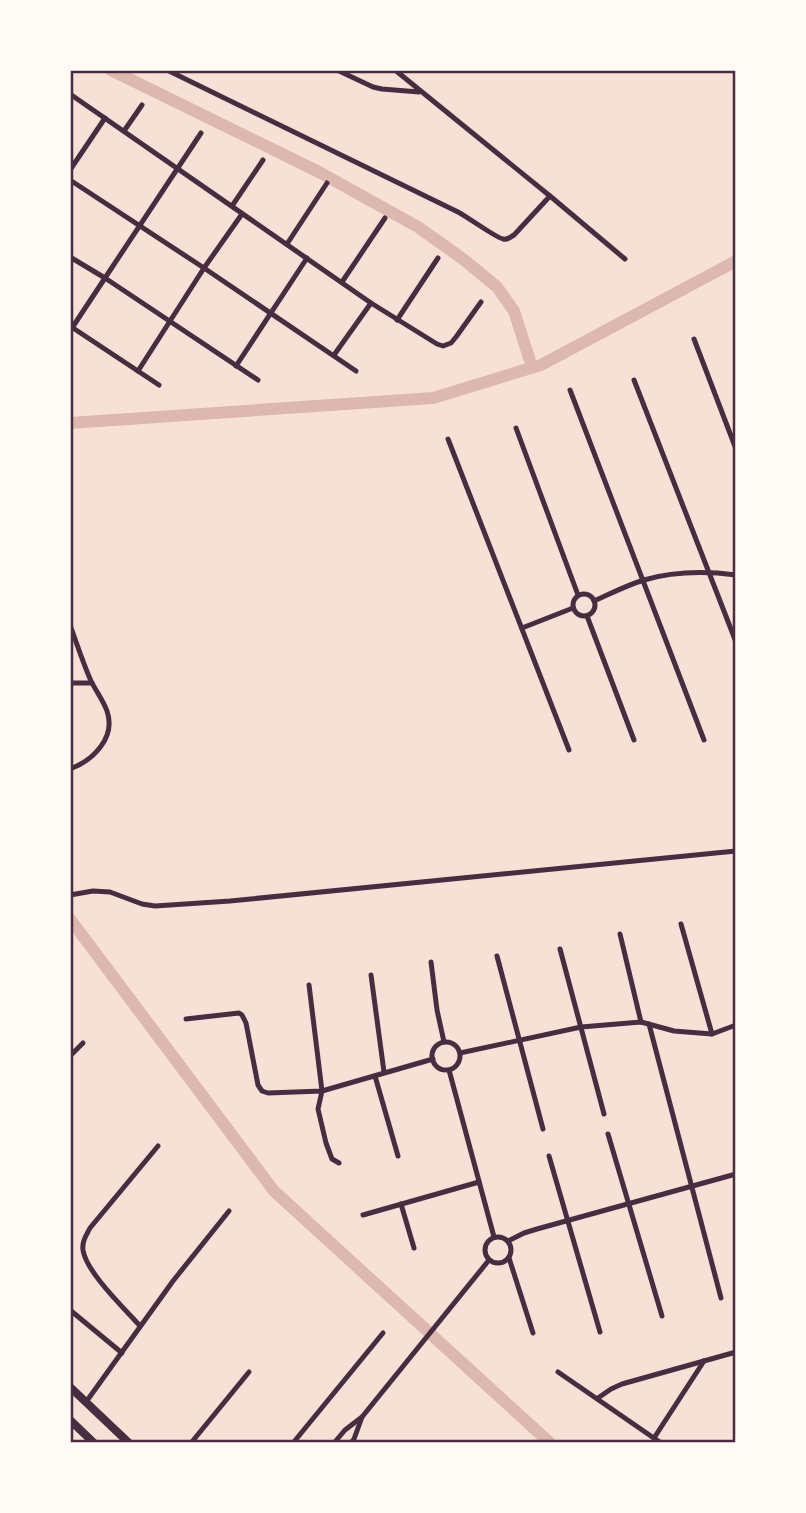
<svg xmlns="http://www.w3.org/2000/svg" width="806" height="1513" font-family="'Asap Condensed',sans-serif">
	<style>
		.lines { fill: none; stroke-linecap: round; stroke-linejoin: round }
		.canal { stroke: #dcb8b0; stroke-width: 12 }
		.minor { stroke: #4a2c40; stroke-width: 5 }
		.secondary { stroke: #4a2c40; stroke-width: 8 }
		.neatline { fill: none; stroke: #4a2c40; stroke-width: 2.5 }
	</style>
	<rect width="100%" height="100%" fill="#f7e1d7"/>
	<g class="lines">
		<!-- canal -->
		<g class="canal">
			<path d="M 111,70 L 319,172 L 418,227 L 463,259 L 497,287 L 514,311 L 532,367"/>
			<path d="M 70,423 L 433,398 L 541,365 L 736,261"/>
			<path d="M 70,919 L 274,1191 L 550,1443"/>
		</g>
		<!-- minor -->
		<g class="minor">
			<path d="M 167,70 L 458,212 C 466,216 498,239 503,239 C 508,240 509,238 514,235 L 550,196 L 395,70"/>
			<path d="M 337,70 L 373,87 L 382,89 L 419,92"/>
			<path d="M 70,94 L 371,303 L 437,344 L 443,346 L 451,343 L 456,337 L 481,302"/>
			<path d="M 124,131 L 142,105"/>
			<path d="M 201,133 L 105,278 L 258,380"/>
			<path d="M 70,170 L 105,118"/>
			<path d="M 70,180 L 204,268 L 356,371"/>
			<path d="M 550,196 L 625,259"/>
			<path d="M 232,206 L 263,160"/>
			<path d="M 287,244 L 327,183"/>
			<path d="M 70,257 L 105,278 L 70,331"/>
			<path d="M 342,282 L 385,218"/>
			<path d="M 397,320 L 438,258"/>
			<path d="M 70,326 L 159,385"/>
			<path d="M 694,339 L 736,449"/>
			<path d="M 334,355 L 371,303"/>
			<path d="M 236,366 L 307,258"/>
			<path d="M 138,371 L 204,268 L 242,214"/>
			<path d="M 634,380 L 736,642"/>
			<path d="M 570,390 L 704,740"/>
			<path d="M 516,428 L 578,595"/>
			<path d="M 448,439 L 569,750"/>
			<circle cx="584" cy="605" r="11"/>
			<path d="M 594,601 C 610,594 627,585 644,580 C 675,571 705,571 736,575"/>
			<path d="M 587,616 L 634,740"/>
			<path d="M 70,625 C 77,644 83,663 91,681 C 96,691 103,700 107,711 C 116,737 94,760 70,769"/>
			<path d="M 522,628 L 573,608"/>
			<path d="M 70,683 L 92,683"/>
			<path d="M 70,895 L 93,891 L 110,892 L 142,904 L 155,906 L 230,901 L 736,851"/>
			<path d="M 681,924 L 712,1034"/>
			<path d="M 620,934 L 641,1022"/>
			<path d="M 560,949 L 604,1114"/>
			<path d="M 497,956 L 543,1129"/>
			<path d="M 431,962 L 437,1010 L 444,1042"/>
			<path d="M 371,975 L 384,1072"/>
			<path d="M 186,1019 L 239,1013 L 242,1015 L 246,1023 L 258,1085 L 262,1091 L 268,1093 L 322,1091 L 309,985"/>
			<path d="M 649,1024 L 721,1298"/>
			<circle cx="446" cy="1056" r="14"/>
			<path d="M 460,1053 L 581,1027 L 641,1022 L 674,1031 L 712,1034 L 736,1025"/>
			<path d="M 70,1056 L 83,1043"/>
			<path d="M 449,1070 L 494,1237"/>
			<path d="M 375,1076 L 398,1156"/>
			<path d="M 608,1134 L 662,1316"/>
			<path d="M 549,1156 L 600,1332"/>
			<path d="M 339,1163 L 332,1159 L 326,1143 L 318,1109 L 322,1091 L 433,1059"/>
			<path d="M 401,1204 L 414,1248"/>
			<path d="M 363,1215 L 479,1182"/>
			<circle cx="498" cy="1250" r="13"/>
			<path d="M 508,1241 L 524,1233 L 537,1229 L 736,1174"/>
			<path d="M 509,1258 L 533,1333"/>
			<path d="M 70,1310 L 122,1353"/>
			<path d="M 140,1326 C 125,1309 86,1272 83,1250 C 82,1241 86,1236 90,1228 L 158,1146"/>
			<path d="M 558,1372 L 661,1443"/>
			<path d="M 598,1398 L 611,1389 L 622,1384 L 736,1352"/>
			<path d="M 86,1402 L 173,1281 L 229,1211"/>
			<path d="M 654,1438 L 704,1361"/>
			<path d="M 191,1443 L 249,1372"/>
			<path d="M 293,1443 L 383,1333"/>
			<path d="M 334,1443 L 345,1430 L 362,1417 L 489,1260"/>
			<path d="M 351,1443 L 354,1439 L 362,1417"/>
		</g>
		<!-- secondary -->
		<g class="secondary">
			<path d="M 70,1387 L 129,1443"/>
			<path d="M 70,1420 L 94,1443"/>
		</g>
	</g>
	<!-- border -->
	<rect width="806" height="1513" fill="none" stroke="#fffaf5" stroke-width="144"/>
	<rect x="72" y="72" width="662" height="1369" class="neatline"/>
</svg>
